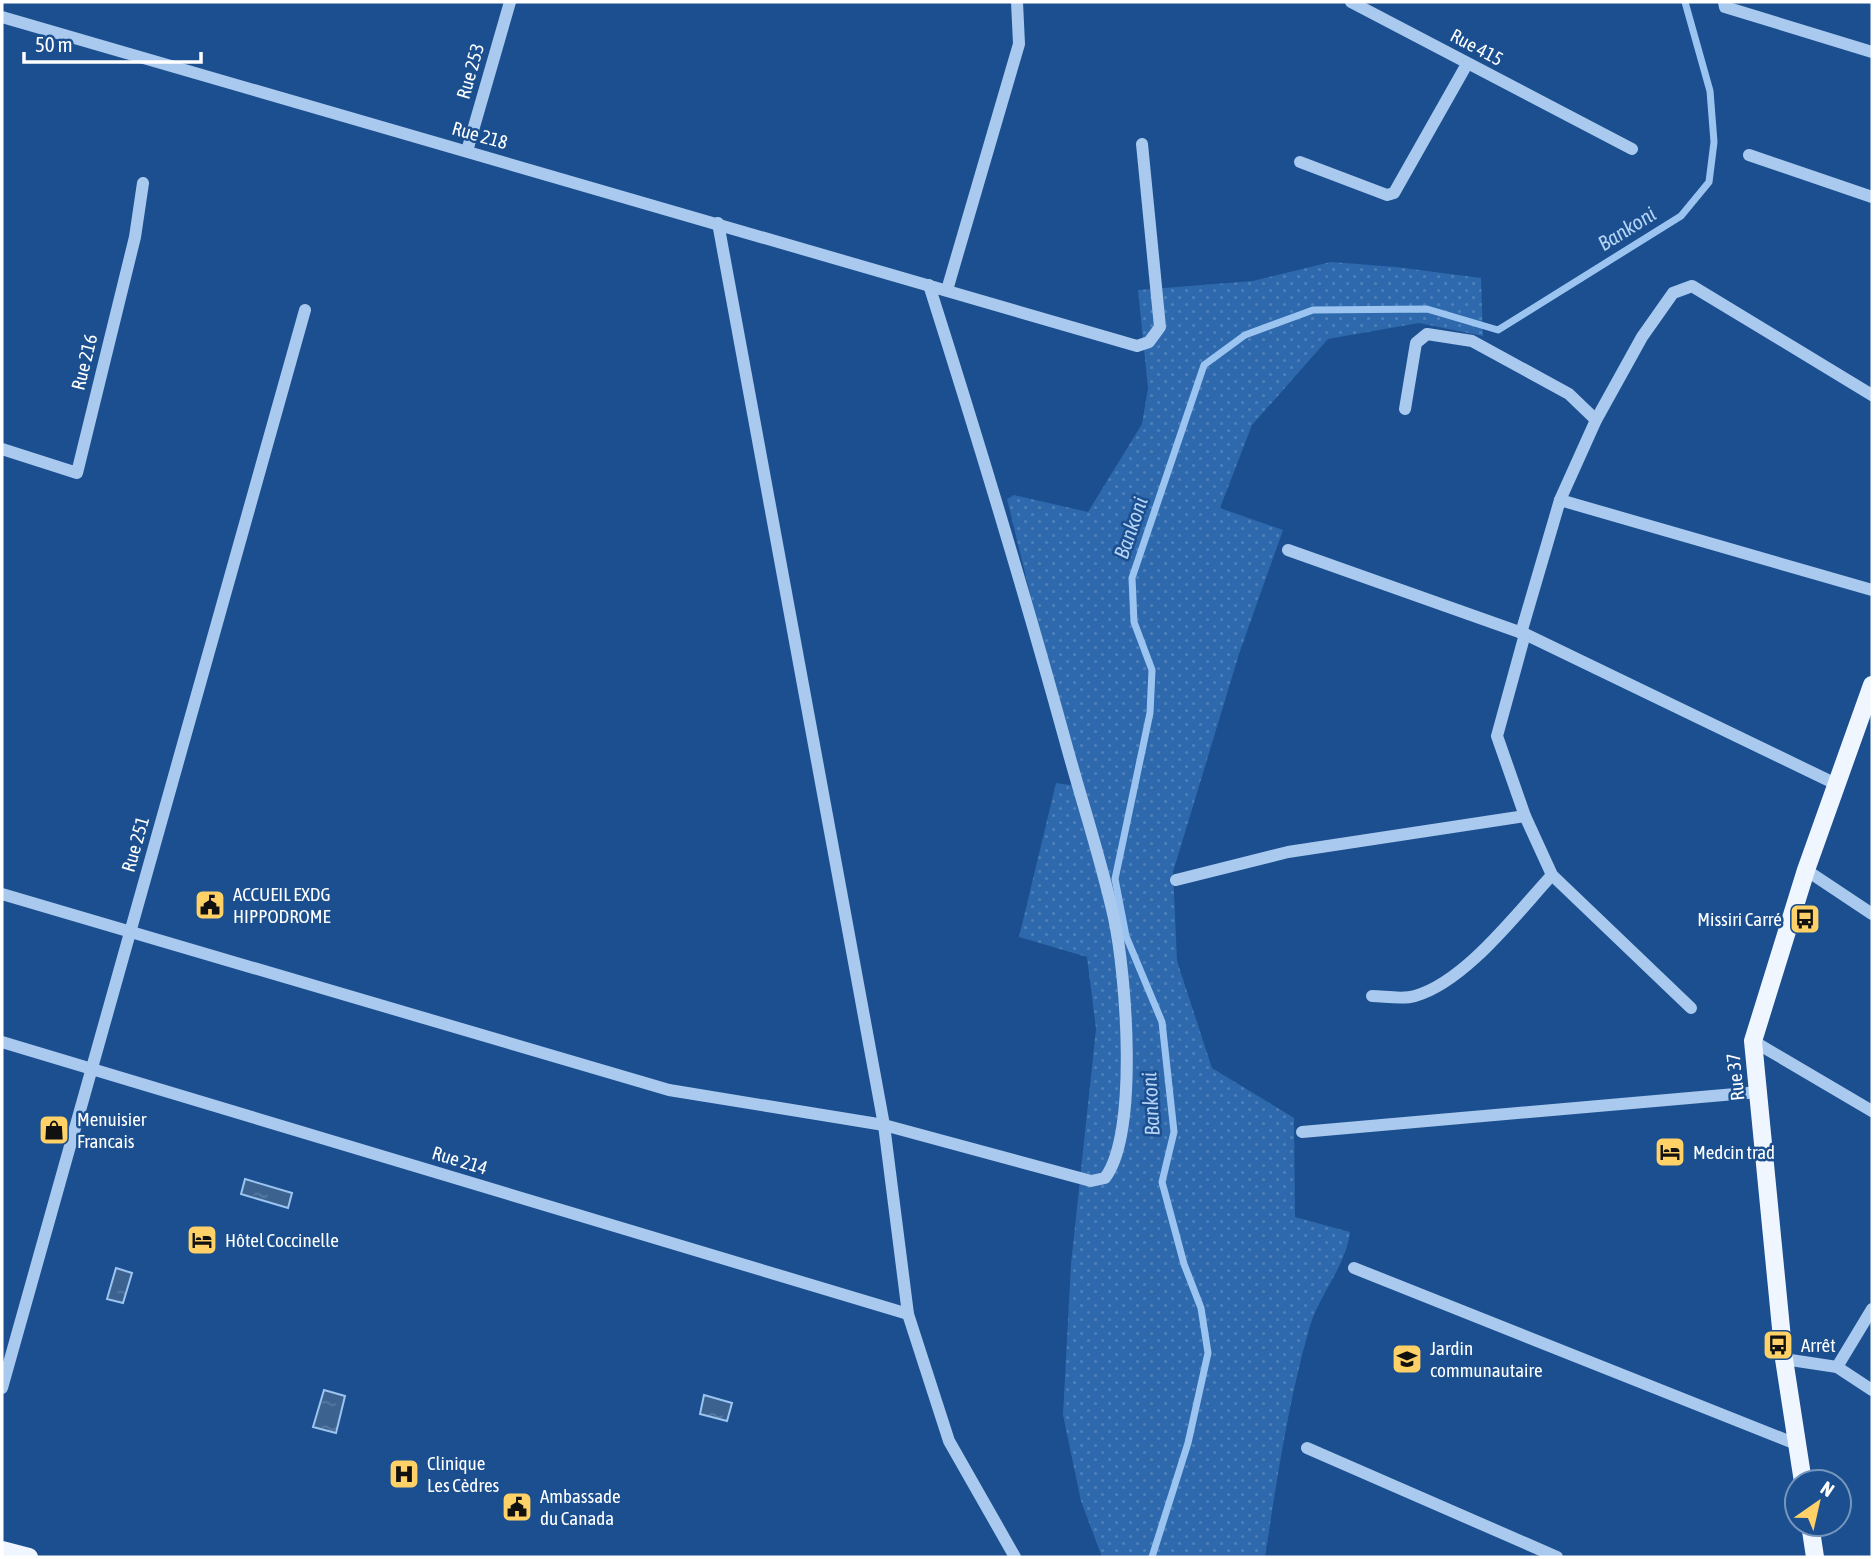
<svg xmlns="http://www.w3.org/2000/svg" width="1874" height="1559" font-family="'Asap Condensed',sans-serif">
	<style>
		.grass { fill: url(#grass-dots) }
		.water { fill: url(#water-ripples); stroke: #9cc4f0; stroke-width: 2 }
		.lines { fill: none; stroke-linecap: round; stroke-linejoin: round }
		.stream { stroke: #9cc4f0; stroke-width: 7 }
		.minor { stroke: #a9c9ee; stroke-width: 12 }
		.major { stroke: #f0f6ff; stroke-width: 18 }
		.labels { text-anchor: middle; stroke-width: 5; stroke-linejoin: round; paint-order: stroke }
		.street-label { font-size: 19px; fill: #fff; stroke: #1b4f8f }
		.poi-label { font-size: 19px; fill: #fff; stroke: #1b4f8f; text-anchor: start }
		.water-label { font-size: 21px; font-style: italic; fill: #b5d3f5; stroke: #1b4f8f }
	</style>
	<defs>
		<pattern id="grass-dots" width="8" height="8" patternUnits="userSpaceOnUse" patternTransform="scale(1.75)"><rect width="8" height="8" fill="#2e69ad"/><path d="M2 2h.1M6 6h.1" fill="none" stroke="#4d80b9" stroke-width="1.8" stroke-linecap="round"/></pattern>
		<pattern id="water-ripples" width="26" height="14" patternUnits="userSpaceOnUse" patternTransform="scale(1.75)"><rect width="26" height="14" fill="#3c6290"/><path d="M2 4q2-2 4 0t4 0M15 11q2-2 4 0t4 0" fill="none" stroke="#597aa1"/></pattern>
	</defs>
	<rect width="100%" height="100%" fill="#1b4f8f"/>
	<!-- grass -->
	<path class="grass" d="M 1331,262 L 1396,267 L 1481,278 L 1483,336 L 1419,323 L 1328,339 L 1252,425 L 1220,508 L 1283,530 L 1239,654 L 1173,872 L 1177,961 L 1212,1068 L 1294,1118 L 1295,1217 L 1350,1232 C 1346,1266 1320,1293 1310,1326 C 1288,1402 1277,1479 1265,1557 L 1102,1557 L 1081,1501 L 1063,1415 L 1071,1264 L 1096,1029 L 1087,957 L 1019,937 L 1056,783 L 1077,786 L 1007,499 L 1014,495 L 1088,512 L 1142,424 L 1148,388 L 1138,290 L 1253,281 Z"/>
	<!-- water -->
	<g class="water">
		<path d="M 245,1179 L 292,1193 L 288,1208 L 241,1194 Z"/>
		<path d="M 116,1268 L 132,1273 L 123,1303 L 107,1299 Z"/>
		<path d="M 324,1390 L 345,1396 L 336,1433 L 313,1427 Z"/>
		<path d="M 704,1395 L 732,1403 L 727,1421 L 700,1414 Z"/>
	</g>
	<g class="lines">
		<!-- stream -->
		<path class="stream" d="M 1152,1557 L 1188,1443 L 1208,1353 L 1201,1308 L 1184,1264 L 1162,1182 L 1174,1132 L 1162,1022 L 1126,936 L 1115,879 L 1150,713 L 1152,670 L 1134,622 L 1132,578 L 1204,365 L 1245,335 L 1313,310 L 1427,309 L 1498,330 L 1681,216 L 1709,182 L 1714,142 L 1710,91 L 1685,2"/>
		<!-- minor -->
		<g class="minor">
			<path d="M 1351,2 L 1632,149"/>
			<path d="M 1724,2 L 1725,7 L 1872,52"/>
			<path d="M 2,17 L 1137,346 L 1149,342 L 1160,327 L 1142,144"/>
			<path d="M 467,151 L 510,2"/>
			<path d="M 1749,155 L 1872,197"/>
			<path d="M 1300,162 L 1387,195 L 1394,193 L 1467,64"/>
			<path d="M 718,223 L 884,1125 L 908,1314 L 949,1441 L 1015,1557"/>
			<path d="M 947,290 L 1019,44 L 1017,2"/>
			<path d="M 1405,409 L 1416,343 L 1427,334 L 1472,341 L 1569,394 L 1596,420"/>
			<path d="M 2,449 L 77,473 L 135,237 L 143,183"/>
			<path d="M 1560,500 L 1872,590"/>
			<path d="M 1288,550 L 1525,634 L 1836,784"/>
			<path d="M 1521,633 L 1560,500 L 1596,420 L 1642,337 L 1673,293 L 1692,286 L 1872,395"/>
			<path d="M 1525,634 L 1497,736 L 1525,816 L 1552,875 L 1691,1008"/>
			<path d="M 1806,870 L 1872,914"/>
			<path d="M 1176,880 L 1288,852 L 1525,816"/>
			<path d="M 2,894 L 669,1090 L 884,1125 L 1091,1181 L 1105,1178 C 1139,1133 1126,974 1114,918 C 1101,859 1081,799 1065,740 C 1023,587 977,436 929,285"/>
			<path d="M 1372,996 C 1384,996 1402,1000 1415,996 C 1465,982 1517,913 1552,875"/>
			<path d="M 1753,1041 L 1872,1111"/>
			<path d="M 2,1042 L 908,1314"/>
			<path d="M 1302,1132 L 1758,1092"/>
			<path d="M 1354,1268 L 1796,1444"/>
			<path d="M 1784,1359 L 1837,1367 L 1872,1309"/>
			<path d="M 1837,1367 L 1872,1390"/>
			<path d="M 2,1388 L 305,310"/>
			<path d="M 1307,1448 L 1557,1557"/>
		</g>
		<!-- major -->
		<g class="major">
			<path d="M 1803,1482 L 1784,1359 L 1753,1041 L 1806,870 L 1872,685"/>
			<path d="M 1810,1524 L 1815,1557"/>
			<path d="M 2,1550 L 29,1557"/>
		</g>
	</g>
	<!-- icons -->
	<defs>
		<g id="civic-square" transform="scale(1.575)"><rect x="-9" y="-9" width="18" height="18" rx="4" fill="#ffd166" stroke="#1b4f8f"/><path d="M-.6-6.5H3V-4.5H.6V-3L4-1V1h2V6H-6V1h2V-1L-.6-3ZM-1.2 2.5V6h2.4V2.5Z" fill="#111"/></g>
		<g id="bus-square" transform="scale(1.575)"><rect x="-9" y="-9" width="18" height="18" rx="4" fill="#ffd166" stroke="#1b4f8f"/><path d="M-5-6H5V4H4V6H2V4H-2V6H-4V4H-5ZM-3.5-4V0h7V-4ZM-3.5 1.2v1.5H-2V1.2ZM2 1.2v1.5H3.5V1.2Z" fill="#111"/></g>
		<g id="shop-square" transform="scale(1.575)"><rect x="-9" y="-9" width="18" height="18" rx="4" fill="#ffd166" stroke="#1b4f8f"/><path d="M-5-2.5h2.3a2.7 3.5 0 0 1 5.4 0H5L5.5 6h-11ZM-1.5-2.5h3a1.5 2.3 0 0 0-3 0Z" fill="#111"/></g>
		<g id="hotel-square" transform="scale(1.575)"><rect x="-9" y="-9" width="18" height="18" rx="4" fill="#ffd166" stroke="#1b4f8f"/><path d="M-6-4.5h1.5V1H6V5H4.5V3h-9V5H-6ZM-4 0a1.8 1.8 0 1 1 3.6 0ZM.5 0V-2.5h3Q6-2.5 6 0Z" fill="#111"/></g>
		<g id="school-square" transform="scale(1.575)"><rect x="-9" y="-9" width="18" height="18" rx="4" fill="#ffd166" stroke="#1b4f8f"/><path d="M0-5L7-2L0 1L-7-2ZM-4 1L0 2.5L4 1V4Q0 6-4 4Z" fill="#111"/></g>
		<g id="hospital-square" transform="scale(1.575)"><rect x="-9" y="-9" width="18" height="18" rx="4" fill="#ffd166" stroke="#1b4f8f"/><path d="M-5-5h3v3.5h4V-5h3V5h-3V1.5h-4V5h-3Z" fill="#111"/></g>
	</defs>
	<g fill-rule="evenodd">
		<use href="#civic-square" x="210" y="905"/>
		<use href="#bus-square" x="1805" y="919"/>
		<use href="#shop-square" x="54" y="1130"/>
		<use href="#hotel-square" x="1670" y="1152"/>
		<use href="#hotel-square" x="202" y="1240"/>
		<use href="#bus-square" x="1778" y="1345"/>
		<use href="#school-square" x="1407" y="1359"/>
		<use href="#hospital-square" x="404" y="1474"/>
		<use href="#civic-square" x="517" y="1507"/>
	</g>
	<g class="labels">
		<!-- street labels -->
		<g class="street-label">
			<text transform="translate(1477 47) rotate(28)" y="7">Rue 415</text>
			<text transform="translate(470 71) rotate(-74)" y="7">Rue 253</text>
			<text transform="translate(480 135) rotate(16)" y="7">Rue 218</text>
			<text transform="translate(84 362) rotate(-76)" y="7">Rue 216</text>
			<text transform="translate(135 844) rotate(-74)" y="7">Rue 251</text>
			<text transform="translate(1735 1077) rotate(-96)" y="7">Rue 37</text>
			<text transform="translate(460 1160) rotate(17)" y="7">Rue 214</text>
		</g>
		<!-- poi labels -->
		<g class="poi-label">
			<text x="233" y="901">ACCUEIL EXDG<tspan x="233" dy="22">HIPPODROME</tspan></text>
			<text x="1782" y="926" text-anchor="end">Missiri Carré</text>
			<text x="77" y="1126">Menuisier<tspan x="77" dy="22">Francais</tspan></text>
			<text x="1693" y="1159">Medcin trad</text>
			<text x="225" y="1247">Hôtel Coccinelle</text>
			<text x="1801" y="1352">Arrêt</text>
			<text x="1430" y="1355">Jardin<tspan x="1430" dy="22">communautaire</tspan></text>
			<text x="427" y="1470">Clinique<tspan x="427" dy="22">Les Cèdres</tspan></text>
			<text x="540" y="1503">Ambassade<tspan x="540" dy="22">du Canada</tspan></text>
		</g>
		<!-- water labels -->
		<g class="water-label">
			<text transform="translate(1627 229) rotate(-32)" y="7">Bankoni</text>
			<text transform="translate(1131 528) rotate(-71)" y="7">Bankoni</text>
			<text transform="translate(1151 1104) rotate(-93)" y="7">Bankoni</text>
		</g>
	</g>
	<!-- border -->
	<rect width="1874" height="1559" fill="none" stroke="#ffffff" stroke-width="7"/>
	<!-- north arrow -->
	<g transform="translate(1818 1503) rotate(34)"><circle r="33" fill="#1b4f8f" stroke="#7695bc" stroke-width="2"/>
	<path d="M0-5L12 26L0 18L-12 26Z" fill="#ffd166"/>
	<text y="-10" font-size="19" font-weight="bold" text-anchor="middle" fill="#ffffff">N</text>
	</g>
	<!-- scale -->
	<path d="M24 52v10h177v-10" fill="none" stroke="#ffffff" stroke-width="3.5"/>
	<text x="35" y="52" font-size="21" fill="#ffffff" stroke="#1b4f8f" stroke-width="5" paint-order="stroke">50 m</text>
</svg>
